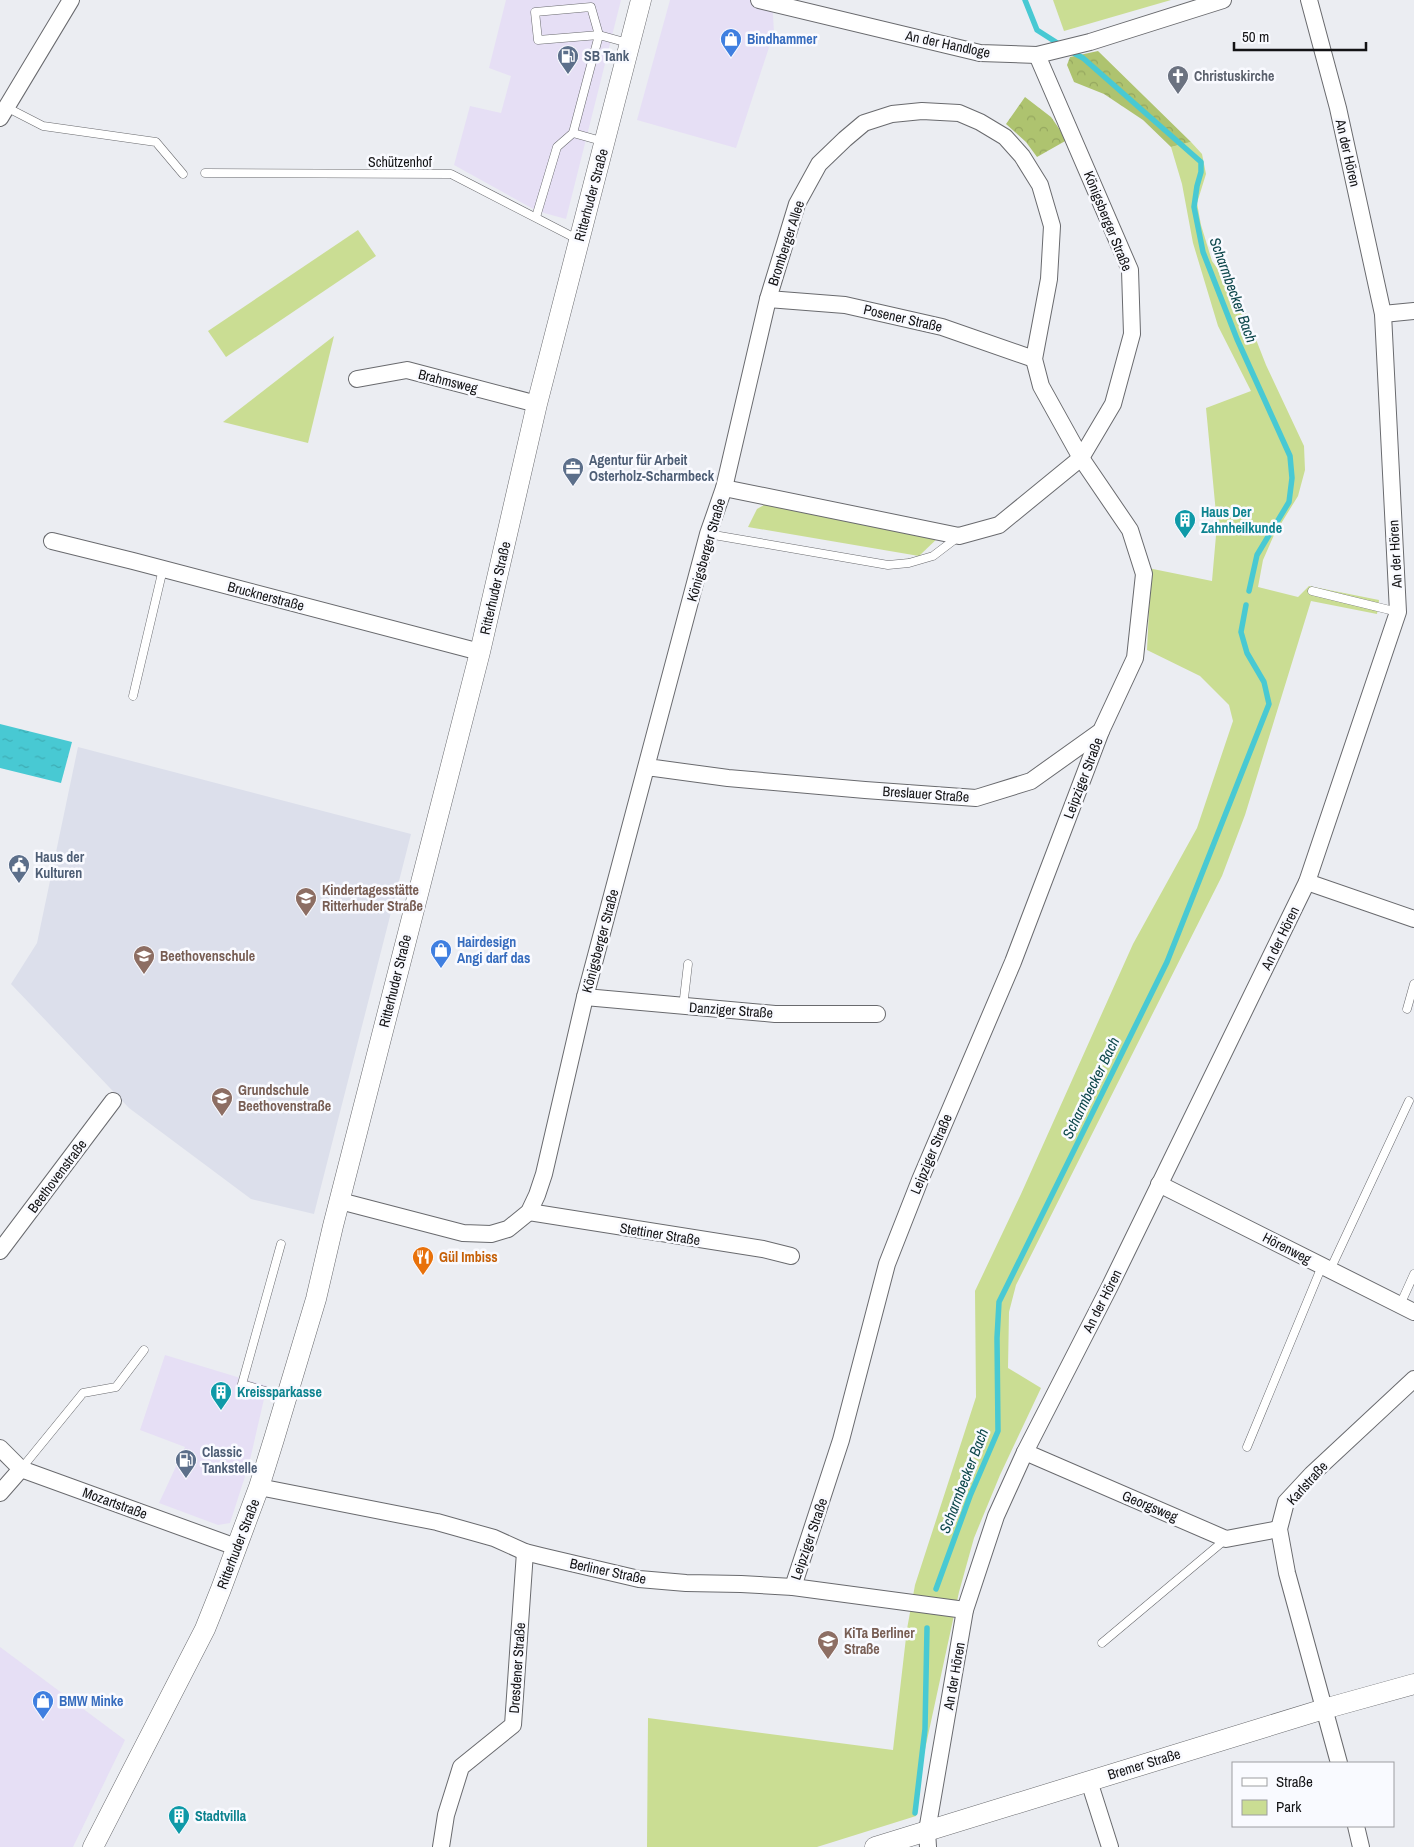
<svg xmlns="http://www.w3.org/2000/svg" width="1414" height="1847" font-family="'Archivo Narrow',sans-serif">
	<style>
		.commercial { fill: #e6dff5 }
		.built { fill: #dcdfeb }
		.green { fill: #cadd93 }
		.forest { fill: url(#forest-crowns) }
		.water { fill: url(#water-ripples) }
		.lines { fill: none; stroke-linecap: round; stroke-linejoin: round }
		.stream { stroke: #48c9d3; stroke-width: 5.5 }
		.service-casing { stroke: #696a6e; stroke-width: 9 }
		.minor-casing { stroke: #696a6e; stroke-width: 18 }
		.tertiary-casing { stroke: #696a6e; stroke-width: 21 }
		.service { stroke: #fff; stroke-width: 8 }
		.minor { stroke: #fff; stroke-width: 16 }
		.tertiary { stroke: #fff; stroke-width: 20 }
		.labels { text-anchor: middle; stroke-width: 5; stroke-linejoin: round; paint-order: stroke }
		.shop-label { font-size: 14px; font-weight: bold; fill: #366cbe; stroke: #f9faff; text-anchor: start }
		.street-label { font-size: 14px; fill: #131315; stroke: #f9faff }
		.service-label { font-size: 14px; font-weight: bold; fill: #4e5e75; stroke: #f9faff; text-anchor: start }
		.worship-label { font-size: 14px; font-weight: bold; fill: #5b616d; stroke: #f9faff; text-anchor: start }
		.culture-label { font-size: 14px; font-weight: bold; fill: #0d838f; stroke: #f9faff; text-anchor: start }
		.education-label { font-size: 14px; font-weight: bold; fill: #785e54; stroke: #f9faff; text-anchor: start }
		.food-label { font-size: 14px; font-weight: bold; fill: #c56008; stroke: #f9faff; text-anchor: start }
		.water-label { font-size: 15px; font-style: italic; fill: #0d474b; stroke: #f9faff }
	</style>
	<defs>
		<pattern id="forest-crowns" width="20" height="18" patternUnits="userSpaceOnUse" patternTransform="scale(1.25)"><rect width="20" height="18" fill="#aec36f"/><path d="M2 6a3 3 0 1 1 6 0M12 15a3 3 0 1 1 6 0" fill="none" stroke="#95a75f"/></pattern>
		<pattern id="water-ripples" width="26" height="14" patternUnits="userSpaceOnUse" patternTransform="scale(1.25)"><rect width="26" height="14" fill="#48c9d3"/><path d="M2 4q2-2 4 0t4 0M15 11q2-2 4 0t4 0" fill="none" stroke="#3eacb4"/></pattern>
	</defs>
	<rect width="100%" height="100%" fill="#ebedf2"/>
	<!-- commercial -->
	<g class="commercial">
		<path d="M 506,0 L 621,0 L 566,219 L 537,211 L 454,165 L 470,106 L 501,113 L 511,76 L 489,68 Z"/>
		<path d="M 670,0 L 772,0 L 774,32 L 736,148 L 637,120 Z"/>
		<path d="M 165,1355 L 267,1386 L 249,1464 L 230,1523 L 218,1525 L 159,1503 L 185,1447 L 140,1430 Z"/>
		<path d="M 0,1647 L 125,1740 L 73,1847 L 0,1847 Z"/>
	</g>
	<!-- built -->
	<path class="built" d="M 78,747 L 411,834 L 314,1214 L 251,1199 L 129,1108 L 11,984 L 37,943 Z"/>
	<!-- green -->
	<g class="green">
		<path d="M 1053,0 L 1171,0 L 1064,31 Z"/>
		<path d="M 1191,142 L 1202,154 L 1206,174 L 1197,203 L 1201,225 L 1212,261 L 1241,301 L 1266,365 L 1304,446 L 1305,470 L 1298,496 L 1274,535 L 1263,560 L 1258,587 L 1298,597 L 1309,586 L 1379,600 L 1377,614 L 1311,601 L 1245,815 L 1222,876 L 1016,1285 L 1009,1312 L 1008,1368 L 1041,1388 L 1000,1475 L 974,1538 L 959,1592 L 924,1754 L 916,1816 L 817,1847 L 647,1847 L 648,1718 L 893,1750 L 907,1629 L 915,1585 L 976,1397 L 975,1291 L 1021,1194 L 1133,944 L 1197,828 L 1233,721 L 1229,705 L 1200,676 L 1147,650 L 1150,588 L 1148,568 L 1212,581 L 1217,524 L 1206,408 L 1251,391 L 1218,326 L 1193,243 L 1182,184 L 1171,147 Z"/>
		<path d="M 358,230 L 376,256 L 226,357 L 208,331 Z"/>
		<path d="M 334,336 L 308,443 L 223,422 Z"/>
		<path d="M 769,502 L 941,535 L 919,556 L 748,527 L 757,509 Z"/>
	</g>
	<!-- forest -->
	<g class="forest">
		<path d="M 1098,51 L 1191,142 L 1171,147 L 1143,120 L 1104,94 L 1074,82 L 1067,65 L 1070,57 Z"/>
		<path d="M 1025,97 L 1051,117 L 1067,140 L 1037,157 L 1026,142 L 1006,124 Z"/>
	</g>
	<!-- water -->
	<path class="water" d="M 0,724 L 72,742 L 61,783 L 0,768 Z"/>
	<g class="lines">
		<!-- stream -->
		<g class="stream">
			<path d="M 1025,0 L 1037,30 L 1062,46"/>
			<path d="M 1070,51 L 1083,58 L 1201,162 L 1201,172 L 1197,186 L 1194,207 L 1203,252 L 1237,339 L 1290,456 L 1292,478 L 1289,502 L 1257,555 L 1249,591"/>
			<path d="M 936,1589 L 970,1496 L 998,1431 L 997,1338 L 999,1302 L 1167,962 L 1269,704 L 1264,682 L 1247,653 L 1241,632 L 1246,605"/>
			<path d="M 915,1813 L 925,1729 L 927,1628"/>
		</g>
		<!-- service casing -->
		<g class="service-casing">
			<g id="service">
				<path d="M 591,7 L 599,35 L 538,40 L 535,12 Z"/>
				<path d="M 6,107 L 43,126 L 156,142 L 183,174"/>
				<path d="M 573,133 L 599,35 L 628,43"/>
				<path d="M 205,173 L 451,174 L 577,239"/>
				<path d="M 536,217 L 557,147 L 573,133 L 605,142"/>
				<path d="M 708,534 L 888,565 L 909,563 L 933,556 L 958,537"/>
				<path d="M 1312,591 L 1398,612"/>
				<path d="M 133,696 L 163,569"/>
				<path d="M 683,1007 L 688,964"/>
				<path d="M 1407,1009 L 1414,984"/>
				<path d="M 281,1244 L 242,1384 L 285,1397"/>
				<path d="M 1330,1270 L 1409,1101"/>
				<path d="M 1400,1305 L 1414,1274"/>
				<path d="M 1247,1447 L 1322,1266"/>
				<path d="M 21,1469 L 83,1393 L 116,1387 L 144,1350"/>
				<path d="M 1102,1643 L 1226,1539"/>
			</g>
		</g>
		<!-- minor casing -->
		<g class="minor-casing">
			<g id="minor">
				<path d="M 759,0 L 980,53 L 1037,55 L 1090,42 L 1223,0"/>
				<path d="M 0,118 L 71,0"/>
				<path d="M 768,299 L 845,305 L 942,327 L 1034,359"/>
				<path d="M 1383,314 L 1414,311"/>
				<path d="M 357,379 L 407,370 L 537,404"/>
				<path d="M 724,488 L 959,536 L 999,525 L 1081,458 L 1113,404 L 1132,334 L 1130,270 L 1037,55"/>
				<path d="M 52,541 L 133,561 L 480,652"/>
				<path d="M 1307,882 L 1414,919"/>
				<path d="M 585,997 L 775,1014 L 877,1014"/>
				<path d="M 1159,1184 L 1414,1312"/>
				<path d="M 340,1201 L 463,1233 L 491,1234 L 508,1229 L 529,1212 L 537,1195 L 544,1174 L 585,997 L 708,534 L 724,488 L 768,299 L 797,204 L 819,164 L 845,139 L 864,123 L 892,114 L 922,111 L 959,113 L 980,122 L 1005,137 L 1022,156 L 1040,185 L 1052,226 L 1049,279 L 1034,359 L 1041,386 L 1081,458 L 1130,530 L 1144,574 L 1135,658 L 1101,731 L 1031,781 L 976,798 L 865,790 L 728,778 L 647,767"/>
				<path d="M 529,1212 L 763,1249 L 791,1256"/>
				<path d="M 0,1251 L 113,1101"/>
				<path d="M 0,1448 L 21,1469 L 236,1547"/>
				<path d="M 1025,1452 L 1226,1539 L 1279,1529"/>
				<path d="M 259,1487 L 437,1522 L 494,1538 L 525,1552 L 541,1556 L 639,1579 L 686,1583 L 741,1584 L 793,1587 L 965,1610"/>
				<path d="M 0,1493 L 21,1469"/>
				<path d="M 793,1587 L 841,1440 L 887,1264 L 920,1180 L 1013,962 L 1101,731"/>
				<path d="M 1339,1763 L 1287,1573 L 1279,1529 L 1286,1502 L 1312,1474 L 1414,1379"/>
				<path d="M 1089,1781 L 1110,1847"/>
				<path d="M 1356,1826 L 1361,1847"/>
				<path d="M 441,1847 L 446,1815 L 461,1767 L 513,1725 L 525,1552"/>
				<path d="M 928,1847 L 927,1831 L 965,1610 L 996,1516 L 1025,1452 L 1109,1288 L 1307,882 L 1398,612 L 1383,314 L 1338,108 L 1309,0"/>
			</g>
		</g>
		<!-- tertiary casing -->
		<g class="tertiary-casing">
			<g id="tertiary">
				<path d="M 93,1847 L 205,1629 L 221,1589 L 259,1487 L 274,1439 L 316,1299 L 333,1226 L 480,652 L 537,404 L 641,0"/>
				<path d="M 875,1847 L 1324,1709 L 1414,1684"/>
			</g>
		</g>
		<!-- service -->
		<use href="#service" class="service"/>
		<!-- minor -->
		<use href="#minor" class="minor"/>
		<!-- tertiary -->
		<use href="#tertiary" class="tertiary"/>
	</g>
	<!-- icons -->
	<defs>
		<g id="shop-pin" transform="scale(1.125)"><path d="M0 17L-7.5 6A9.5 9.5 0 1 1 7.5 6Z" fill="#3f7fe0" stroke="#f9faff"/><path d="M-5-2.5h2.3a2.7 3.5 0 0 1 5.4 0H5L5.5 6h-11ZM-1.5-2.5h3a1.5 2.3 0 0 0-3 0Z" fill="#fff"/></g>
		<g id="fuel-pin" transform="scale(1.125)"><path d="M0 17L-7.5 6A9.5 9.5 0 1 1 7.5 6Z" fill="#5c6f8a" stroke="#f9faff"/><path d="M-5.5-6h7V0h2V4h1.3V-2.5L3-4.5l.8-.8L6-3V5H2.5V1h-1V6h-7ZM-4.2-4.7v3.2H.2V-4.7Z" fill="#fff"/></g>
		<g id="church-pin" transform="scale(1.125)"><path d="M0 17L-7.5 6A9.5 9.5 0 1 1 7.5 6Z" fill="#6b7280" stroke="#f9faff"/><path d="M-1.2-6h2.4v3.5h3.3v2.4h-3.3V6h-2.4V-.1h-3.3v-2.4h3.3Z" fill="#fff"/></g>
		<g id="office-pin" transform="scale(1.125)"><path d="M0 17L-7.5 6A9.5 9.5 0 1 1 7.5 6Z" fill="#5c6f8a" stroke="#f9faff"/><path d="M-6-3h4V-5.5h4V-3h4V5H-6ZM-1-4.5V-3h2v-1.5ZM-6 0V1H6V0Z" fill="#fff"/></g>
		<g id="building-pin" transform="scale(1.125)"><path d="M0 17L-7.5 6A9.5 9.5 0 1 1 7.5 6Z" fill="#0f9aa8" stroke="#f9faff"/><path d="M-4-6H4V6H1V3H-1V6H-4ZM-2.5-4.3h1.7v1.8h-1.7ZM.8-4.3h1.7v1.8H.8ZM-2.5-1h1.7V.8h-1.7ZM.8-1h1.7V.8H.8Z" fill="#fff"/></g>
		<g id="civic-pin" transform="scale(1.125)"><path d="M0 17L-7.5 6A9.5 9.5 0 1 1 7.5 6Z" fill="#5c6f8a" stroke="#f9faff"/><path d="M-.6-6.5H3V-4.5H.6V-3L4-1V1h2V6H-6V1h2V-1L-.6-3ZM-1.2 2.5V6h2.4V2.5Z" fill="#fff"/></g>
		<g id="school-pin" transform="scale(1.125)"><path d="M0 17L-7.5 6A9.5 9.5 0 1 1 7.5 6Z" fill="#8d6e63" stroke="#f9faff"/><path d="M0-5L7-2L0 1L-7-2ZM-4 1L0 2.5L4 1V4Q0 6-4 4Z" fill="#fff"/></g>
		<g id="restaurant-pin" transform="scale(1.125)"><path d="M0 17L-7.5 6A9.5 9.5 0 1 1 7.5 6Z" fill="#e8710a" stroke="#f9faff"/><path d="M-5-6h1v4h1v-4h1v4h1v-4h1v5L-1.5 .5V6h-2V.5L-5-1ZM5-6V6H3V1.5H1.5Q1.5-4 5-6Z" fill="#fff"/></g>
	</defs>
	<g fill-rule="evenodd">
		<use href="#shop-pin" x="731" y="39"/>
		<use href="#fuel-pin" x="568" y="56"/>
		<use href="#church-pin" x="1178" y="76"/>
		<use href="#office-pin" x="573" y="468"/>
		<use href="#building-pin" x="1185" y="520"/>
		<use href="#civic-pin" x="19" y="865"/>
		<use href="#school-pin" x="306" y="898"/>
		<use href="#shop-pin" x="441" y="950"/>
		<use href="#school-pin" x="144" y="956"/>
		<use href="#school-pin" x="222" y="1098"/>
		<use href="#restaurant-pin" x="423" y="1257"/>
		<use href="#building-pin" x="221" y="1392"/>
		<use href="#fuel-pin" x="186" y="1460"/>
		<use href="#school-pin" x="828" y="1641"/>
		<use href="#shop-pin" x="43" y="1701"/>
		<use href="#building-pin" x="179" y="1816"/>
	</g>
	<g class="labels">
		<!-- shop labels -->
		<g class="shop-label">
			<text x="747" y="44">Bindhammer</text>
			<text x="457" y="947">Hairdesign<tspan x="457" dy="16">Angi darf das</tspan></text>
			<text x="59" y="1706">BMW Minke</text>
		</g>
		<!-- street labels -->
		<g class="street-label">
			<text transform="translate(948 44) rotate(12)" y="5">An der Handloge</text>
			<text transform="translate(1348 153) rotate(77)" y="5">An der Hören</text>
			<text x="400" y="167">Schützenhof</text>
			<text transform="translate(591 195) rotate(-75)" y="5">Ritterhuder Straße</text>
			<text transform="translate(1108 221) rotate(68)" y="5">Königsberger Straße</text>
			<text transform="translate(786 243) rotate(-72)" y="5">Bromberger Allee</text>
			<text transform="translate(903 318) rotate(13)" y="5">Posener Straße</text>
			<text transform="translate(448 381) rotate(14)" y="5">Brahmsweg</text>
			<text transform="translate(706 550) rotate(-74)" y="5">Königsberger Straße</text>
			<text transform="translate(1395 554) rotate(-93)" y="5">An der Hören</text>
			<text transform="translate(495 588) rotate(-77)" y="5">Ritterhuder Straße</text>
			<text transform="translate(266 596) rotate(15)" y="5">Brucknerstraße</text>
			<text transform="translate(1083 778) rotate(-69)" y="5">Leipziger Straße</text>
			<text transform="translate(926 794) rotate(4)" y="5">Breslauer Straße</text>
			<text transform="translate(1280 938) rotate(-64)" y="5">An der Hören</text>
			<text transform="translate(600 941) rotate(-75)" y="5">Königsberger Straße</text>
			<text transform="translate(395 981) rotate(-76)" y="5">Ritterhuder Straße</text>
			<text transform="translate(731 1010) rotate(4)" y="5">Danziger Straße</text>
			<text transform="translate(931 1154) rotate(-67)" y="5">Leipziger Straße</text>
			<text transform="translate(57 1176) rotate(-53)" y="5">Beethovenstraße</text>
			<text transform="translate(660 1234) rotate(9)" y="5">Stettiner Straße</text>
			<text transform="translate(1287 1248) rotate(27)" y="5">Hörenweg</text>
			<text transform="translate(1102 1301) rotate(-63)" y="5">An der Hören</text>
			<text transform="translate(1307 1483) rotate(-48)" y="5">Karlstraße</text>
			<text transform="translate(115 1503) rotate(20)" y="5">Mozartstraße</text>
			<text transform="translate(1150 1506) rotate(23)" y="5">Georgsweg</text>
			<text transform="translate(809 1539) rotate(-71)" y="5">Leipziger Straße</text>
			<text transform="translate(238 1544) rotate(-69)" y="5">Ritterhuder Straße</text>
			<text transform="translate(608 1571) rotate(12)" y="5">Berliner Straße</text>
			<text transform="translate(517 1668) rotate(-86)" y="5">Dresdener Straße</text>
			<text transform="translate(954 1676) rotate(-80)" y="5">An der Hören</text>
			<text transform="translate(1144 1764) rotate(-17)" y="5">Bremer Straße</text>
		</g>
		<!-- service labels -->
		<g class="service-label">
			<text x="584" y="61">SB Tank</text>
			<text x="589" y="465">Agentur für Arbeit<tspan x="589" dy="16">Osterholz-Scharmbeck</tspan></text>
			<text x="35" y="862">Haus der<tspan x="35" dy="16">Kulturen</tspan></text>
			<text x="202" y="1457">Classic<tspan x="202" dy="16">Tankstelle</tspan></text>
		</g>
		<!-- worship labels -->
		<g class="worship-label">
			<text x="1194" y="81">Christuskirche</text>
		</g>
		<!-- culture labels -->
		<g class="culture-label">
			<text x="1201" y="517">Haus Der<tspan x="1201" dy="16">Zahnheilkunde</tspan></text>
			<text x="237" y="1397">Kreissparkasse</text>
			<text x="195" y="1821">Stadtvilla</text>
		</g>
		<!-- education labels -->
		<g class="education-label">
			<text x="322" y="895">Kindertagesstätte<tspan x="322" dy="16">Ritterhuder Straße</tspan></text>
			<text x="160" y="961">Beethovenschule</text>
			<text x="238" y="1095">Grundschule<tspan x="238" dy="16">Beethovenstraße</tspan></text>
			<text x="844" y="1638">KiTa Berliner<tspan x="844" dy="16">Straße</tspan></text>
		</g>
		<!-- food labels -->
		<g class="food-label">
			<text x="439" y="1262">Gül Imbiss</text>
		</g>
		<!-- water labels -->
		<g class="water-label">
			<text transform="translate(1233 290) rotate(70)" y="5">Scharmbecker Bach</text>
			<text transform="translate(1091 1088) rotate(-64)" y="5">Scharmbecker Bach</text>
			<text transform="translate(964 1481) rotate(-69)" y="5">Scharmbecker Bach</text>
		</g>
	</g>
	<!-- legend -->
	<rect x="1232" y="1762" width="162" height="65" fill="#f9faff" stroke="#9d9ea1"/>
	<rect x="1242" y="1778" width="25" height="8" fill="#ffffff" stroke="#9d9ea1"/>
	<text x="1276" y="1787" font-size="15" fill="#131315">Straße</text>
	<rect x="1242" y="1800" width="25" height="15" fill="#cadd93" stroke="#9d9ea1"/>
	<text x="1276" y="1812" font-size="15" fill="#131315">Park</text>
	<!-- scale -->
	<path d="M1234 42v8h132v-8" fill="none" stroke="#131315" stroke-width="2.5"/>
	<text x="1242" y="42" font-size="15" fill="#131315" stroke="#f9faff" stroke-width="4" paint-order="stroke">50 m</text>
</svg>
